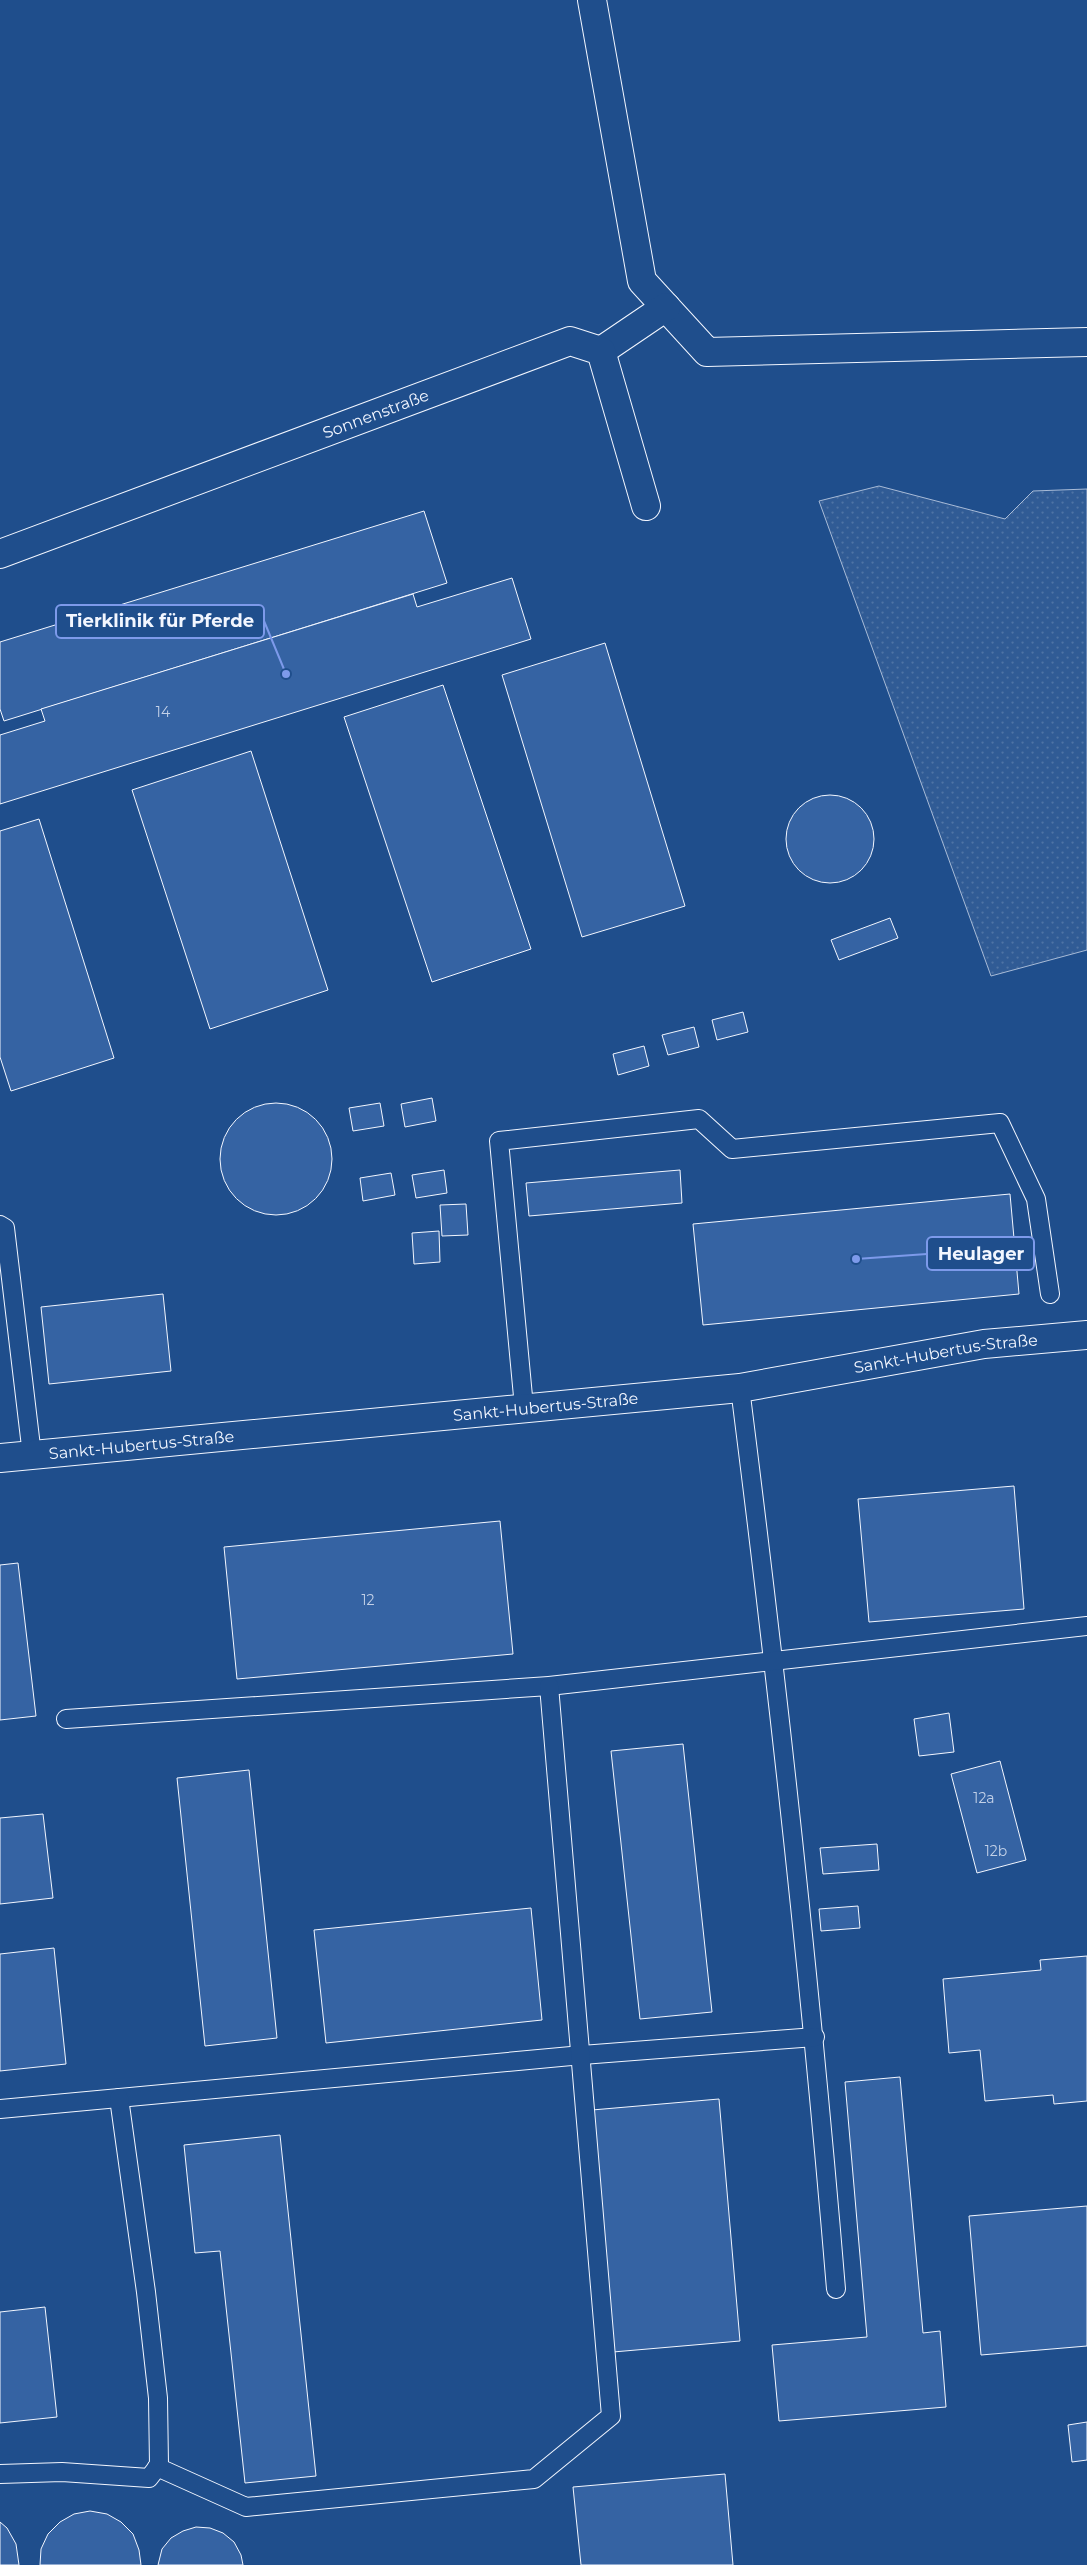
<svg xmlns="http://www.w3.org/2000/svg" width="1087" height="2565" font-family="Montserrat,sans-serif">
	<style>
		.grass { fill: url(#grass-dots); stroke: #a8bbd7 }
		.building { fill: #3563a3; stroke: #f2f6ff }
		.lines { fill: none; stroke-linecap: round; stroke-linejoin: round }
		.lane-casing { stroke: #f2f6ff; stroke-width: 20 }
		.street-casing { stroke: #f2f6ff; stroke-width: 30 }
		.lane { stroke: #1f4e8c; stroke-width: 18 }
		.street { stroke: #1f4e8c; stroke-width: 28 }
		.labels { text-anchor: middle; stroke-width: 4; stroke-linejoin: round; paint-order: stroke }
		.number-label { font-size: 14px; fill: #c3d1e8 }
		.street-label { font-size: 16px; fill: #f2f6ff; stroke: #1f4e8c }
		.leader { fill: none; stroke: #7d9aea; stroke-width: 2 }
		.callout-dot { fill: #7d9aea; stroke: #1f4e8c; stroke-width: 2 }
		.callout { fill: #1f4e8c; stroke: #7d9aea; stroke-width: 2 }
		.callout-label { font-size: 18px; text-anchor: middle; font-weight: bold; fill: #f2f6ff }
	</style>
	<defs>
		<pattern id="grass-dots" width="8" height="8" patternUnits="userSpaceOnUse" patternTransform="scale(1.25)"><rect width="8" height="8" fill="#305b95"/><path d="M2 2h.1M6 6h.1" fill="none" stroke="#4e73a5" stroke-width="1.8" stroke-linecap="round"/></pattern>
	</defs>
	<rect width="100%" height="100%" fill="#1f4e8c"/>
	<!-- grass -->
	<path class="grass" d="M 879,486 L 1005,519 L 1033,491 L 1087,489 L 1087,950 L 991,976 L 819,501 Z"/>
	<!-- building -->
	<g class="building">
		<path d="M 424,511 L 447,583 L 4,721 L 0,709 L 0,642 Z"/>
		<path d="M 512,578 L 531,639 L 0,804 L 0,735 L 45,721 L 41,709 L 413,594 L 417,607 Z"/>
		<path d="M 605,643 L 685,906 L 582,937 L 502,675 Z"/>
		<path d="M 443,685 L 531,949 L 432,982 L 344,717 Z"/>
		<path d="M 251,751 L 328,990 L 210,1029 L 132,790 Z"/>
		<circle cx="830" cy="839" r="44"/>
		<path d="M 39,819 L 114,1058 L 11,1091 L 0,1057 L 0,831 Z"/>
		<path d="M 890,918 L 898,938 L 839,960 L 831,940 Z"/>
		<path d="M 743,1012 L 748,1032 L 717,1040 L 712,1020 Z"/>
		<path d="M 694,1027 L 699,1047 L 668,1055 L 662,1035 Z"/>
		<path d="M 644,1046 L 649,1066 L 618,1075 L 613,1054 Z"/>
		<path d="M 432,1098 L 436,1121 L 405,1127 L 401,1104 Z"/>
		<circle cx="276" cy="1159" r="56"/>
		<path d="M 380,1103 L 384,1126 L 353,1131 L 349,1108 Z"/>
		<path d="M 444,1170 L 447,1193 L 416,1198 L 412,1175 Z"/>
		<path d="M 680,1170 L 682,1203 L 529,1216 L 526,1183 Z"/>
		<path d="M 391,1173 L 395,1195 L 363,1201 L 360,1178 Z"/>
		<path d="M 1010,1194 L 1019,1294 L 703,1325 L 693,1224 Z"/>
		<path d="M 466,1204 L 468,1235 L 442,1236 L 440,1205 Z"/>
		<path d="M 439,1231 L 440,1262 L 414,1264 L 412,1233 Z"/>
		<path d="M 163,1294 L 171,1371 L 49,1384 L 41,1307 Z"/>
		<path d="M 1014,1486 L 1024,1609 L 869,1622 L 858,1499 Z"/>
		<path d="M 500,1521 L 513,1654 L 237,1679 L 224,1547 Z"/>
		<path d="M 18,1563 L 36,1716 L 0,1720 L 0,1565 Z"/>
		<path d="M 949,1713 L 954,1752 L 919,1756 L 914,1719 Z"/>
		<path d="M 683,1744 L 712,2012 L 640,2019 L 611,1751 Z"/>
		<path d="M 1000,1761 L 1026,1860 L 977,1873 L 951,1774 Z"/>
		<path d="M 249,1770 L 277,2038 L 205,2046 L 177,1778 Z"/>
		<path d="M 43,1814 L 53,1898 L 0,1904 L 0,1818 Z"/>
		<path d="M 877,1844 L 879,1870 L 823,1874 L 820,1848 Z"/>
		<path d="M 858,1906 L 860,1928 L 821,1931 L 819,1909 Z"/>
		<path d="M 531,1908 L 542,2020 L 326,2043 L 314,1930 Z"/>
		<path d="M 54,1948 L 66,2064 L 0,2071 L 0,1954 Z"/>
		<path d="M 1087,1956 L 1087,2101 L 1054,2104 L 1053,2095 L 985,2101 L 980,2050 L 949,2053 L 943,1979 L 1041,1970 L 1040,1960 Z"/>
		<path d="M 900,2077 L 923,2333 L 940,2331 L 946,2407 L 779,2421 L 772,2345 L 867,2337 L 845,2082 Z"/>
		<path d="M 719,2099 L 740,2341 L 613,2352 L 592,2110 Z"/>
		<path d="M 280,2135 L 316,2476 L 245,2483 L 220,2251 L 195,2253 L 184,2145 Z"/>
		<path d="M 1087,2206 L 1087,2346 L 981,2355 L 969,2216 Z"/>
		<path d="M 45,2307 L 57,2417 L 0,2423 L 0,2312 Z"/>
		<path d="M 1087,2422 L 1087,2460 L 1072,2462 L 1068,2425 Z"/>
		<path d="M 725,2474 L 733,2565 L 581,2565 L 573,2487 Z"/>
		<path d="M 90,2511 L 107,2514 L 121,2522 L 133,2534 L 139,2550 L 141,2565 L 40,2565 L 41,2549 L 48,2534 L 60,2522 L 74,2514 Z"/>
		<path d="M 0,2522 L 7,2528 L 16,2544 L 19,2565 L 0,2565 Z"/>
		<path d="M 196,2527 L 210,2528 L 223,2533 L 234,2542 L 241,2555 L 243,2565 L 158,2565 L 162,2549 L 171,2538 L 183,2531 Z"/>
	</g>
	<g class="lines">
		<!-- lane casing -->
		<g class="lane-casing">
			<g id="lane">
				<path d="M 0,1225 L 5,1228 L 32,1455"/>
				<path d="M 740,1388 C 778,1688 811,1988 836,2289"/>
				<path d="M 524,1407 L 499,1141 L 699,1119 L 732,1149 L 1000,1123 L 1036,1199 L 1050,1294"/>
				<path d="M 66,1719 L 549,1686 L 1087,1626"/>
				<path d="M 0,2109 L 582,2055 L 815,2037"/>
				<path d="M 157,2467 L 246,2507 L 534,2479 L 611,2416 L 549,1686"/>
				<path d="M 0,2474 L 62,2472 L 149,2478 L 159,2465 L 158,2398 L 146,2292 L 119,2098"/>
			</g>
		</g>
		<!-- street casing -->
		<g class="street-casing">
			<g id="street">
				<path d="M 592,0 L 642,281 L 707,352 L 1087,342"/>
				<path d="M 601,351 L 666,307"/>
				<path id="s1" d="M 0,554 L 570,341 L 601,351 L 646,506"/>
				<path id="s2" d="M 0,1458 L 740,1388 L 984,1344 L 1087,1335"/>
			</g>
		</g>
		<!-- lane -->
		<use href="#lane" class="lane"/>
		<!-- street -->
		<use href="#street" class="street"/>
	</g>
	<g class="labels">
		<!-- number labels -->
		<g class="number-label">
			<text x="163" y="717">14</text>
			<text x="368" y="1605">12</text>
			<text x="984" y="1803">12a</text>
			<text x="996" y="1856">12b</text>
		</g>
		<!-- street labels -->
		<g class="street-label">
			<text dy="6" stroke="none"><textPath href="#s1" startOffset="401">Sonnenstraße</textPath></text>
			<text dy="6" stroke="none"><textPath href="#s2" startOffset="952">Sankt-Hubertus-Straße</textPath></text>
			<text dy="6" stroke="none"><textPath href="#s2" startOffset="548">Sankt-Hubertus-Straße</textPath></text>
			<text dy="6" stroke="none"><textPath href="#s2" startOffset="142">Sankt-Hubertus-Straße</textPath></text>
		</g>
	</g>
	<!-- callouts -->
	<path class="leader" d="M286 674L264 621M856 1259L927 1254"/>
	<g class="callout-dot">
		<circle cx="286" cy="674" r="5"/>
		<circle cx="856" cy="1259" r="5"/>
	</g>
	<g class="callout">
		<rect x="56" y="605" width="208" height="33" rx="5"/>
		<rect x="927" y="1237" width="107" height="33" rx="5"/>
	</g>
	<g class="callout-label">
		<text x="160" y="627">Tierklinik für Pferde</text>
		<text x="981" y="1260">Heulager</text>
	</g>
</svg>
